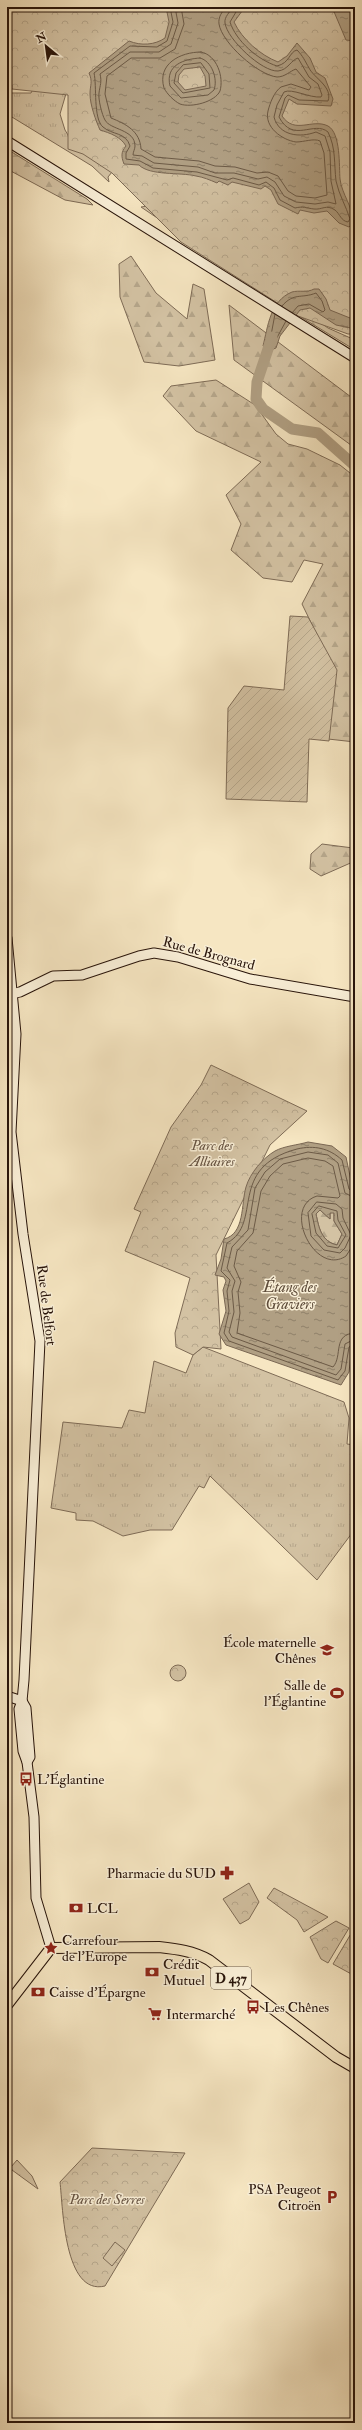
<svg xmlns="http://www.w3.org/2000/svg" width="362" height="2430" font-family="'IM FELL Double Pica',serif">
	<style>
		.grass { fill: url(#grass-tufts); stroke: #7e6b56 }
		.forest { fill: url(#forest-firs); stroke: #7e6b56 }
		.park { fill: url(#park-crowns); stroke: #7e6b56 }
		.garden { fill: url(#garden-furrows); stroke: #7e6b56 }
		.pitch { fill: #d3c2a3; stroke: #7e6b56 }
		.water { fill: url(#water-ripples); stroke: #7a6753; fill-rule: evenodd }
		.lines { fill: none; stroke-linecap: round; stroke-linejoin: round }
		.shore { stroke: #6c5a46; stroke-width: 1 }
		.river { stroke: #b09f83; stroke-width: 11 }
		.secondary-casing { stroke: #28140a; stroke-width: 11 }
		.primary-casing { stroke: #28140a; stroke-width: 12 }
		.secondary { stroke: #f9efd7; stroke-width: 9 }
		.primary { stroke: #f6e6c2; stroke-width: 10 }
		.labels { text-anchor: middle; stroke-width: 3; stroke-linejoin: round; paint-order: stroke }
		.shield { fill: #f9efd7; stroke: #675648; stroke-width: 1 }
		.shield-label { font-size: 13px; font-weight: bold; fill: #28140a }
		.street-label { font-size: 14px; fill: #28140a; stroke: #f9efd7 }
		.park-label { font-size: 14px; font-style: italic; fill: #645140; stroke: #f9efd7 }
		.poi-label { font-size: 14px; fill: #28140a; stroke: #f9efd7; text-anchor: start }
		.water-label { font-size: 15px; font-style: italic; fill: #5e4c3a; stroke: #f9efd7 }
	</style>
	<defs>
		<pattern id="grass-tufts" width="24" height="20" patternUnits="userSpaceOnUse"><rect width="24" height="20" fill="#d3c2a3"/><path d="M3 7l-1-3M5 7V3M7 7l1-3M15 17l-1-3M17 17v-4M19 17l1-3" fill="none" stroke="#b5a68b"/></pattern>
		<pattern id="forest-firs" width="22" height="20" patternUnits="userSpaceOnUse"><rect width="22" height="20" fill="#d3c2a3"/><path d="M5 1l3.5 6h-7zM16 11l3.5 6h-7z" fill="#b5a68b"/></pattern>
		<pattern id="park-crowns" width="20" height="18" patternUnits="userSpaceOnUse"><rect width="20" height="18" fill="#d3c2a3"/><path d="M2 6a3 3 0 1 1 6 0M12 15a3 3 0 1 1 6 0" fill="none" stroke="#b5a68b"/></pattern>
		<pattern id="garden-furrows" width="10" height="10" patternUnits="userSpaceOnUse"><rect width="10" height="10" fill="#d3c2a3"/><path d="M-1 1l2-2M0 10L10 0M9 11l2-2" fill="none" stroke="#b5a68b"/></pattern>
		<pattern id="water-ripples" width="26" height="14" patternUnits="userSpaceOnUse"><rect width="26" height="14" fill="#b09f83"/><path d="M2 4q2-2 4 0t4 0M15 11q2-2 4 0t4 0" fill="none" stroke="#8f8069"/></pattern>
	</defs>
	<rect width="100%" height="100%" fill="#f6e6c2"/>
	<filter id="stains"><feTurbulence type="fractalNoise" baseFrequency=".005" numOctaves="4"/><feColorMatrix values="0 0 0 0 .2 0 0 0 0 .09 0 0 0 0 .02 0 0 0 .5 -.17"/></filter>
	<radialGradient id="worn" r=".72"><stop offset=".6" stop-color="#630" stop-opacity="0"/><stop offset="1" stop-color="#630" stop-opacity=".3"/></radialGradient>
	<!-- grass -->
	<g class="grass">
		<path d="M 81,43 L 60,114 L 65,130 L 74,145 L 110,169 L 200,247 L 141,207 L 148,206 L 112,172 L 108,177 L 109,182 L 92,166 L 7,114 L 7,93 L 31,93 L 52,50 Z"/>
		<path d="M 203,1347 L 344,1402 L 349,1418 L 347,1444 L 355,1445 L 355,1529 L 317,1580 L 210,1476 L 204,1488 L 199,1486 L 172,1530 L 150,1530 L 123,1536 L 93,1521 L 76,1520 L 76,1513 L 51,1508 L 63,1422 L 122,1428 L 129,1410 L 145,1413 L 154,1361 L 186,1373 L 193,1355 Z"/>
		<path d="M 17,2160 L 32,2176 L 38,2189 L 12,2170 L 11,2167 Z"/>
	</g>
	<!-- forest -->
	<g class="forest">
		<path d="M 7,149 L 87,199 L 93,205 L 65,200 L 7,169 Z"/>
		<path d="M 131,256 L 156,293 L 187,319 L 193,284 L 204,289 L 215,360 L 179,366 L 144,362 L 120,297 L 119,264 Z"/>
		<path d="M 229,305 L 355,400 L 355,448 L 234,360 Z"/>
		<path d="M 296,314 L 309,315 L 328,328 L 355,340 L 355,350 Z"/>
		<path d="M 216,380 L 255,405 L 276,434 L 288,444 L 307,449 L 340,465 L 355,477 L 355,742 L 319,738 L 334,670 L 302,604 L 323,564 L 304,560 L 292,582 L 263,578 L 231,550 L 241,524 L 226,495 L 261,462 L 196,431 L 163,396 L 171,386 Z"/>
		<path d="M 322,844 L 353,848 L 355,847 L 355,861 L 321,876 L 310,869 L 311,854 Z"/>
		<path d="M 320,1210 L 330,1219 L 330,1213 L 334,1212 L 334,1221 L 342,1234 L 337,1245 C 321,1241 319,1228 316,1214 Z"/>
	</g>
	<!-- park -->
	<g class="park">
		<path d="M 7,7 L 355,7 L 355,334 L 348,334 L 298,316 L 181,242 L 112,173 L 83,154 L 68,149 L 68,95 L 12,89 L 7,43 Z"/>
		<path d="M 211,1065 L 307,1111 L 270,1145 L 216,1255 L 221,1349 L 203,1347 L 193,1355 L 176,1347 L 175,1333 L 190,1278 L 125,1251 L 141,1212 L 134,1209 L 171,1127 L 201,1085 Z"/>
		<circle cx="178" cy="1673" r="8"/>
		<path d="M 249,1883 L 259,1902 L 249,1919 L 240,1924 L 223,1899 Z"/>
		<path d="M 274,1888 L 328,1917 L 304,1932 L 297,1920 L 267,1898 Z"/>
		<path d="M 336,1921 L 349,1928 L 328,1963 L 321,1959 L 310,1937 Z"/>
		<path d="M 352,1932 L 355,1936 L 355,1976 L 333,1964 Z"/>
		<path d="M 92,2148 L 185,2153 L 105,2286 C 64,2296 63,2208 60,2182 Z"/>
	</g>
	<!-- garden -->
	<path class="garden" d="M 290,616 L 308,617 L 337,670 L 329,741 L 309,739 L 307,802 L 226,799 L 228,708 L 244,686 L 284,690 Z"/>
	<!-- pitch -->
	<path class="pitch" d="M 115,2242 L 125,2250 L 112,2266 L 103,2258 Z"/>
	<!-- water -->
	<g class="water">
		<path d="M 166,7 L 245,7 L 234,22 C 242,39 260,55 278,62 L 287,56 L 297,43 L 310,58 L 316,72 L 325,78 L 333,99 L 331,106 L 297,104 L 289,99 L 282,116 C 295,135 312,118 328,126 C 341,133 339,167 340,179 C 342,195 353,206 353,223 L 349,227 L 339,223 L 327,211 L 314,213 L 300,210 L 298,214 L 278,204 L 271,190 L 265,186 L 261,189 L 232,182 L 228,185 L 219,181 L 217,183 C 210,180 203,177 196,176 C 180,172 150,176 139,165 L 124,164 C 121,156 121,152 126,146 C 121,137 110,133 100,130 C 96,121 90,105 90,94 C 90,85 93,82 89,73 L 129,41 C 141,46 155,45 165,38 L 169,22 ZM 200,67 L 205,76 L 206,86 L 185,90 L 178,82 L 179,75 L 184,69 Z"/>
		<path d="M 332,7 L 355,7 L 355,41 L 346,40 Z"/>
		<path d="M 314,289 L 319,289 L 326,299 L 330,310 L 355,320 L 355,329 L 336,325 L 310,308 L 300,310 L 280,336 L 276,348 L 268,351 L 263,346 C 268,326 270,301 292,292 C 299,290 307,293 314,289 Z"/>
		<path d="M 308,1142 L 332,1146 L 346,1157 L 355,1200 L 355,1318 L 349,1372 L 341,1385 L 226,1345 L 219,1334 L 226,1311 L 223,1290 L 226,1281 L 224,1277 L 215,1275 L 221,1259 L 224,1239 C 245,1234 241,1204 246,1187 C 250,1173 263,1158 275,1151 C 284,1146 298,1145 308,1142 ZM 320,1210 L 330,1219 L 330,1213 L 334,1213 L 334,1221 L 342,1234 L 337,1245 C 321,1241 319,1228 316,1214 Z"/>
	</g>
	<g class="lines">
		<!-- shore -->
		<g class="shore">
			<path d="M 170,7 L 173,22 L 167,41 L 157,47 L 130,46 L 94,73 C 97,85 93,119 103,127 C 112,135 126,132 130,146 L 126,153 L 126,159 L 140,161 L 153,168 L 197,172 L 227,180 L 233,178 L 259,185 L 266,182 L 274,188 L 280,200 L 295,208 C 303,206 306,208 314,209 C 322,210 326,204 335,210 C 340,214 341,221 348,222 L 350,219 C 346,206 339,195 336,181 C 334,164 336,148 328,132 C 314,120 293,144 279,117 L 285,98 L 288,95 L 299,100 L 328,101 C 333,87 314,78 309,68 C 305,61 303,56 297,50 C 289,52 290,63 277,66 C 258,60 236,41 230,22 L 239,7"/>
			<path d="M 175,7 L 178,23 L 171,44 L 159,52 L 130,52 L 100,74 C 102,82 100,85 99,93 C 98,99 102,115 105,120 C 110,130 135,129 135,146 C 135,149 133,152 133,155 L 142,156 L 154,163 L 198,167 L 215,173 L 234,173 L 258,179 L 267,177 L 275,182 L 284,196 L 296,202 L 315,204 L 328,202 L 336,204 L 331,181 L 330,152 L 325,136 L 316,132 C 300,138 279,136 274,117 L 277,105 L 284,92 C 292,88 309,98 321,97 L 322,95 L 318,84 L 309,77 L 298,58 C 291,60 288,70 278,71 C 262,72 227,39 225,23 C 224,17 230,12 233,7"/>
			<path d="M 181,7 L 184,24 L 175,49 L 160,58 L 131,58 L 107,76 L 105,94 L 111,118 C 126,124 140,131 141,149 L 155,157 L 199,161 L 215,166 L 235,167 L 257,173 L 268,172 L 278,176 L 288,191 L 296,196 L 315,198 L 327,195 L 324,153 L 320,141 C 314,138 304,142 296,142 C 282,140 264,127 268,111 C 270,103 274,92 281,87 L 291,84 L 309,90 L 311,87 L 296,69 C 290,71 285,77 277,77 C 258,75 222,43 219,24 C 218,17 222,12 226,7"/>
			<path d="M 201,52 C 217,55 224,77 220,91 C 215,102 191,108 180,104 C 174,101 167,94 164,88 C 157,64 180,52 201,52 Z"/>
			<path d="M 200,58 C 212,61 218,79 214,90 L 208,95 L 181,98 L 170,86 C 165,65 184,59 200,58 Z"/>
			<path d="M 201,63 L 209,74 L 210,88 L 183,93 L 174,83 L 176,73 L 183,65 Z"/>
			<path d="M 282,306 C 294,292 301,299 316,293 L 322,301 L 325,310 L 323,312 L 309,304 L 298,306 L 292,313"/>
			<path d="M 275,314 L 269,346 L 273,345 L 286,321"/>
			<path d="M 355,1193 L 349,1189 L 342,1160 C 329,1148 314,1145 297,1149 C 226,1168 264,1223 227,1243 L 221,1271 L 230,1280 L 227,1291 L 229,1311 L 224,1333 L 229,1341 L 338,1380 L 345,1371 L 349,1347 L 355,1344"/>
			<path d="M 355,1198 L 345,1193 L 338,1163 L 328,1155 L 308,1152 L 280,1159 L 265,1172 L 255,1188 L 248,1230 L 232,1247 L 227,1268 L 235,1281 L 232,1291 L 234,1312 L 229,1332 L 232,1337 L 336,1375 L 341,1369 L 345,1344 L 355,1339"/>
			<path d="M 317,1202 L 336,1204 L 342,1209 L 343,1218 L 351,1235 L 345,1248 L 340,1253 L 324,1250 L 311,1236 L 308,1213 Z"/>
			<path d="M 319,1206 L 337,1211 L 338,1220 L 346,1235 L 338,1248 L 327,1246 L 316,1233 L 312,1214 Z"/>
			<path d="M 355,1242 L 346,1256 C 315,1277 281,1207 317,1196 L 338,1198 L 340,1196 L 333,1166 L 325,1161 L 308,1158 L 283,1164 L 270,1176 L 261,1191 L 253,1233 L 237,1251 L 234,1266 L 241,1282 L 238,1292 L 240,1313 L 237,1333 L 333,1367 C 343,1356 332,1334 355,1333"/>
		</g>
		<!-- river -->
		<path class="river" d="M 272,337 L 257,382 L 256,399 L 263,409 L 292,429 L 318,433 L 355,466"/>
		<!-- secondary casing -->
		<g class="secondary-casing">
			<g id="secondary">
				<path d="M 7,141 L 355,358"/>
				<path d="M 7,938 L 16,1034 L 11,1132 L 23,1234 L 40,1341 L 24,1680 L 22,1701 L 19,1709 L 23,1751 L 27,1762 L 34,1817 L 36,1898 L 51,1948"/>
				<path d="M 7,995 L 20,992 L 53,976 L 82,975 L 139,956 L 154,953 L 178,957 L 250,979 L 355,997"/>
				<path d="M 7,1696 L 22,1701"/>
				<path d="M 22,1701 L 26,1708 L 30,1757 L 27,1762"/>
			</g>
		</g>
		<!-- primary casing -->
		<g class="primary-casing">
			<g id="primary">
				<path d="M 51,1948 L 159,1947 C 177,1949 193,1951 209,1960 L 336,2057 L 355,2068"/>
				<path d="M 7,2005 L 51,1948"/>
			</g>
		</g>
		<!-- secondary -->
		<use href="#secondary" class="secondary"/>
		<!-- primary -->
		<use href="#primary" class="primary"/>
	</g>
	<!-- icons -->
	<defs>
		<g id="school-bare" transform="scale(1.08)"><path d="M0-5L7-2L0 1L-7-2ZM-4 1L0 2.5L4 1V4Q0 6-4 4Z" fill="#8f2418" stroke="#f9efd7" stroke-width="2.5" paint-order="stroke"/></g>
		<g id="stadium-bare" transform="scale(1.08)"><path d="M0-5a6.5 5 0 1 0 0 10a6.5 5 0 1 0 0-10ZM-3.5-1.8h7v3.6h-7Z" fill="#8f2418" stroke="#f9efd7" stroke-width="2.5" paint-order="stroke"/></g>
		<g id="bus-bare" transform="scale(1.08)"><path d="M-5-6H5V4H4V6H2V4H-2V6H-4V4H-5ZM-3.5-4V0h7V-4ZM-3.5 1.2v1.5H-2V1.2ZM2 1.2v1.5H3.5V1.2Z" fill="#8f2418" stroke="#f9efd7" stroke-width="2.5" paint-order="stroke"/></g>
		<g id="pharmacy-bare" transform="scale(1.08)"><path d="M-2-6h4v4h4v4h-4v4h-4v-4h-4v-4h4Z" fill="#8f2418" stroke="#f9efd7" stroke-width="2.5" paint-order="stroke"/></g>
		<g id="bank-bare" transform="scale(1.08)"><path d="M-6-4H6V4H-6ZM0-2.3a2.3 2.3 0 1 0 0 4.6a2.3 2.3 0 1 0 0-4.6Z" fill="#8f2418" stroke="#f9efd7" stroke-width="2.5" paint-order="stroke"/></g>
		<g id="sight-bare" transform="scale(1.08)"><path d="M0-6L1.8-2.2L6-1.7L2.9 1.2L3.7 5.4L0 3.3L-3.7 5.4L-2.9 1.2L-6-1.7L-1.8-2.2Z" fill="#8f2418" stroke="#f9efd7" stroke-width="2.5" paint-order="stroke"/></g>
		<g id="supermarket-bare" transform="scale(1.08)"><path d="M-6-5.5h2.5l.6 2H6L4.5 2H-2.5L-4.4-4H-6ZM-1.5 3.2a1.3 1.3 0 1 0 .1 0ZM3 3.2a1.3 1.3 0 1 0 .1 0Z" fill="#8f2418" stroke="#f9efd7" stroke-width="2.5" paint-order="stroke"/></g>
		<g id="parking-bare" transform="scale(1.08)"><path d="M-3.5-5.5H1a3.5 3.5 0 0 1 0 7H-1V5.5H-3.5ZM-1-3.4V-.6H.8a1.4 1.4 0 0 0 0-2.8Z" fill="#8f2418" stroke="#f9efd7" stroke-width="2.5" paint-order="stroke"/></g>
	</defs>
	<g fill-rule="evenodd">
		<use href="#school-bare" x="327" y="1650"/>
		<use href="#stadium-bare" x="337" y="1693"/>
		<use href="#bus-bare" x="26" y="1779"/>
		<use href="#pharmacy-bare" x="227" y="1873"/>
		<use href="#bank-bare" x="76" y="1908"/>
		<use href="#sight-bare" x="51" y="1948"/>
		<use href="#bank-bare" x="152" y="1972"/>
		<use href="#bank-bare" x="38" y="1992"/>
		<use href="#bus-bare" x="253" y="2007"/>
		<use href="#supermarket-bare" x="155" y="2014"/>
		<use href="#parking-bare" x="332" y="2197"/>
	</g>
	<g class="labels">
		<!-- shield labels -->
		<rect class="shield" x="211" y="1967" width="40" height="22" rx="3"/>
		<g class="shield-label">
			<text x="231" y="1983">D 437</text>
		</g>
		<!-- street labels -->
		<g class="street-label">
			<text transform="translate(209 953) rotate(15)" y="5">Rue de Brognard</text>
			<text transform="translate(47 1305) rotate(83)" y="5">Rue de Belfort</text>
		</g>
		<!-- park labels -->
		<g class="park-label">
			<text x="212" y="1150">Parc des<tspan x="212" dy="16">Alliaires</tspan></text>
			<text x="107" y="2204">Parc des Serres</text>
		</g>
		<!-- poi labels -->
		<g class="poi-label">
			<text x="316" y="1647" text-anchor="end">École maternelle<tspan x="316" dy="16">Chênes</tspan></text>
			<text x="326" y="1690" text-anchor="end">Salle de<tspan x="326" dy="16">l'Églantine</tspan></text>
			<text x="37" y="1784">L’Églantine</text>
			<text x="216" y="1878" text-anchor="end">Pharmacie du SUD</text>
			<text x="87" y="1913">LCL</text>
			<text x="62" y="1945">Carrefour<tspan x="62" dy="16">de l'Europe</tspan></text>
			<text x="163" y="1969">Crédit<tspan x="163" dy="16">Mutuel</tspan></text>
			<text x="49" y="1997">Caisse d'Épargne</text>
			<text x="264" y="2012">Les Chênes</text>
			<text x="166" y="2019">Intermarché</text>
			<text x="321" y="2194" text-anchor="end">PSA Peugeot<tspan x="321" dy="16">Citroën</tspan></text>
		</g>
		<!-- water labels -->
		<g class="water-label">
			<text x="290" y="1292">Étang des<tspan x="290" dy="17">Graviers</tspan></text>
		</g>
	</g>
	<!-- margin -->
	<rect width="362" height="2430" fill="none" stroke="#f6e6c2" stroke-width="24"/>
	<rect x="8" y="8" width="346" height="2414" fill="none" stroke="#28140a" stroke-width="2"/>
	<rect x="12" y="12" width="338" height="2406" fill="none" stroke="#28140a"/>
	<!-- north arrow -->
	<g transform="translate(46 46) rotate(331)" stroke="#f9efd7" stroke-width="3" paint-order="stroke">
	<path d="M0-3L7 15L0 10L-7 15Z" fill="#28140a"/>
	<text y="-6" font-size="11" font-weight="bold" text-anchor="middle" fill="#28140a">N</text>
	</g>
	<rect width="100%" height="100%" filter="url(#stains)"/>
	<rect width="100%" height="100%" fill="url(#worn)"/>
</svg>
